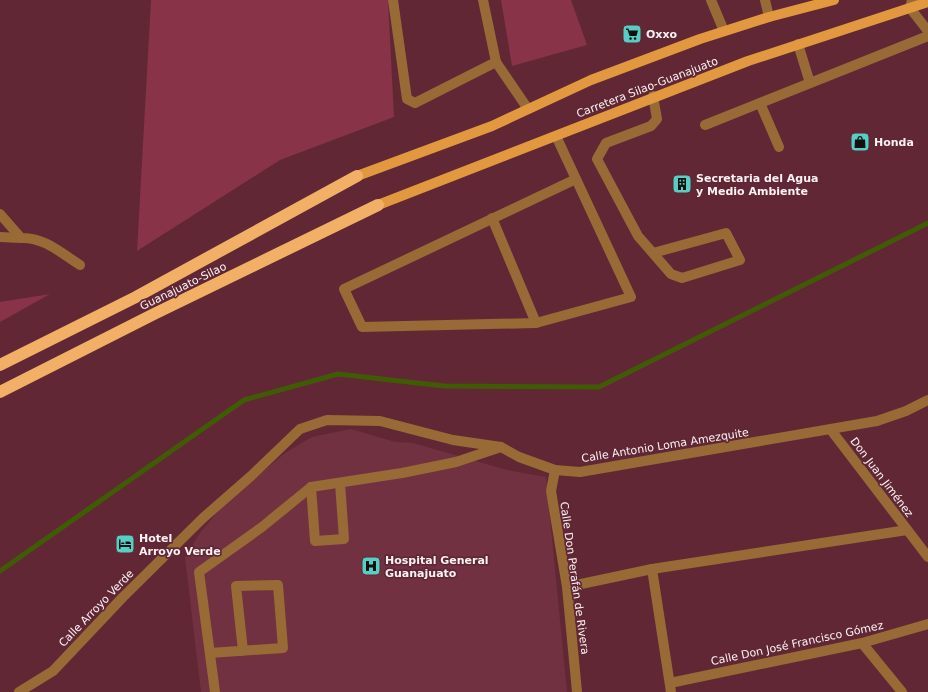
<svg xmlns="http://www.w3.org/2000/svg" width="928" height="692" font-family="'DejaVu Sans',sans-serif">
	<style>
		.built { fill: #723140 }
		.green { fill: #883348 }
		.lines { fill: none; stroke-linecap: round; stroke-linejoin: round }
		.stream { stroke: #3f5c04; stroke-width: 5 }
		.lane { stroke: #976a36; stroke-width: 10 }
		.street { stroke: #976a36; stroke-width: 10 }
		.primary { stroke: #e1983e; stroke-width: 10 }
		.highway { stroke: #f1b065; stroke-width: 12 }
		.labels { text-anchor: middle; stroke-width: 3.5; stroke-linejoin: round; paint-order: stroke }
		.poi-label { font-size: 11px; font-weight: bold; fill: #faf2f3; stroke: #612735; text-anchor: start }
		.street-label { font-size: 11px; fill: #faf2f3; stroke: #612735 }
	</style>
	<rect width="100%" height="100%" fill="#612735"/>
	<!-- built -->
	<path class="built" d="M 351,429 L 395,442 L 413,443 L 507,470 L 546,477 L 567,692 L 201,692 L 185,557 L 200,533 L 225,503 L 285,453 L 312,437 Z"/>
	<!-- green -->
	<g class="green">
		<path d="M 151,0 L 388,0 L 394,117 L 280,160 L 137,251 Z"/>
		<path d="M 501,0 L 571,0 L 587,45 L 512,66 Z"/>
		<path d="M 50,294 L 0,322 L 0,302 Z"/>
	</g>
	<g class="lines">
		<!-- stream -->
		<path class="stream" d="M 0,571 L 244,400 L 338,374 L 444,386 L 599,387 L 928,223"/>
		<!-- lane -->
		<g class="lane">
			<path d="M 393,0 L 407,99 L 415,103 L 496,62 L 528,109"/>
			<path d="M 483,0 L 496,62"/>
			<path d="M 711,0 L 724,31"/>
			<path d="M 798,44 L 810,83"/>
			<path d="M 760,103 L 779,147"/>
			<path d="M 705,125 L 928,36"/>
			<path d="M 556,136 L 631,297 L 536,323 L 362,327 L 344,289 L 576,179"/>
			<path d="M 492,218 L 536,323"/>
			<path d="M 653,253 L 726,233 L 740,260 L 682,278 L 671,274 L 638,236 L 597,159 L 606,143 L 651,126 L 657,119 L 653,96"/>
			<path d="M 311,487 L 315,541 L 344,539 L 340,483"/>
			<path d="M 210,653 L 283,648 L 278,585 L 236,586 L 243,651"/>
			<path d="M 215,692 L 199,572 L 262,527 L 311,487 L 402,473 L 456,462 L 501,447"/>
		</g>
		<!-- street -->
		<g class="street">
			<path d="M 765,0 L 769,17"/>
			<path d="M 912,0 L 910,8 L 928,31"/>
			<path d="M 0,214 L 21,238 C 44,237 61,253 80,265"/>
			<path d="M 0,237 L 21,238"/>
			<path d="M 831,430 L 928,557"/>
			<path d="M 555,470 L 551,491 L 567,587 L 577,692"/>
			<path d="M 652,569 L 671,692"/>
			<path d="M 567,587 L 652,569 L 907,530"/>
			<path d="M 862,643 L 902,692"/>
			<path d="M 670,683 L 862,643 L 928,624"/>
			<path d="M 19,692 L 53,671 L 123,597 L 203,518 L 251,476 L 300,429 L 327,420 L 380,421 L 453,440 L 501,447 L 519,457 L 555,470 L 580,472 L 877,421 L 906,411 L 928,400"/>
		</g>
		<!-- primary -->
		<g class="primary">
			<path d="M 357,176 L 492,126 L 591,80 L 700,39 L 769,17 L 834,0"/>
			<path d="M 378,205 L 748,61 L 928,2"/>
		</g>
		<!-- highway -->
		<g class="highway">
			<path d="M 0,365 L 136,297 L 357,176"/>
			<path d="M 0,392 L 154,314 L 378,205"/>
		</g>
	</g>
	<!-- icons -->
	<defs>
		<g id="supermarket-square" transform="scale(1)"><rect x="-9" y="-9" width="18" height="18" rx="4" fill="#55cec4" stroke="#612735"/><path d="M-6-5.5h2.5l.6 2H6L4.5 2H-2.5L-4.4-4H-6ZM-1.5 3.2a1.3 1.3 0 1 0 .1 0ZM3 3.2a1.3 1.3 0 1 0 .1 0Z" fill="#111"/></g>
		<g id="shop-square" transform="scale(1)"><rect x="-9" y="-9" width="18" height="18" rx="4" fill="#55cec4" stroke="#612735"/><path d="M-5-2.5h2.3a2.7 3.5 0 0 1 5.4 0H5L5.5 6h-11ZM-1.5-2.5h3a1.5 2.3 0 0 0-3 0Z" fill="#111"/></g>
		<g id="building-square" transform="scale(1)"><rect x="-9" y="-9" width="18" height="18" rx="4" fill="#55cec4" stroke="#612735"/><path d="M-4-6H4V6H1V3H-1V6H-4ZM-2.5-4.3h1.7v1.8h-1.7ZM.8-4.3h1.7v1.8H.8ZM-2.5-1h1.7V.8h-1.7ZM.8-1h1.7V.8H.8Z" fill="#111"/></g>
		<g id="hotel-square" transform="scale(1)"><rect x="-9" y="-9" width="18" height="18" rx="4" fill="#55cec4" stroke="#612735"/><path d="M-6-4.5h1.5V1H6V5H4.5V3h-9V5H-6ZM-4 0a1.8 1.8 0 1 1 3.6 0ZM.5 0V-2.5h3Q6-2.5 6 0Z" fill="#111"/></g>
		<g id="hospital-square" transform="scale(1)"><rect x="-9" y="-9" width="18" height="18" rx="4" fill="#55cec4" stroke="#612735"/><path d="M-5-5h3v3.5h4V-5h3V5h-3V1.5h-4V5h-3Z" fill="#111"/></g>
	</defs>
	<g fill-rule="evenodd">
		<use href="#supermarket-square" x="632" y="34"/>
		<use href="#shop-square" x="860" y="142"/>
		<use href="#building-square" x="682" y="184"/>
		<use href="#hotel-square" x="125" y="544"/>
		<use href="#hospital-square" x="371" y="566"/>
	</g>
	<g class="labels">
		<!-- poi labels -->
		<g class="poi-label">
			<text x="646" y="38">Oxxo</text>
			<text x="874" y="146">Honda</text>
			<text x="696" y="182">Secretaria del Agua<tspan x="696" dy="13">y Medio Ambiente</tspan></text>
			<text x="139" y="542">Hotel<tspan x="139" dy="13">Arroyo Verde</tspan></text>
			<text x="385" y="564">Hospital General<tspan x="385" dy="13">Guanajuato</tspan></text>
		</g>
		<!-- street labels -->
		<g class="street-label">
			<text transform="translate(647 87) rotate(-21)" y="4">Carretera Silao-Guanajuato</text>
			<text transform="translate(183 286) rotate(-26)" y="4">Guanajuato-Silao</text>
			<text transform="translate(665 445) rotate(-9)" y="4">Calle Antonio Loma Amezquite</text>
			<text transform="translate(882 477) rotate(53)" y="4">Don Juan Jiménez</text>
			<text transform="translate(575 578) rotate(82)" y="4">Calle Don Perafán de Rivera</text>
			<text transform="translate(96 608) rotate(-46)" y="4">Calle Arroyo Verde</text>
			<text transform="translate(797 643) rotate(-12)" y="4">Calle Don José Francisco Gómez</text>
		</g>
	</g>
</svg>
